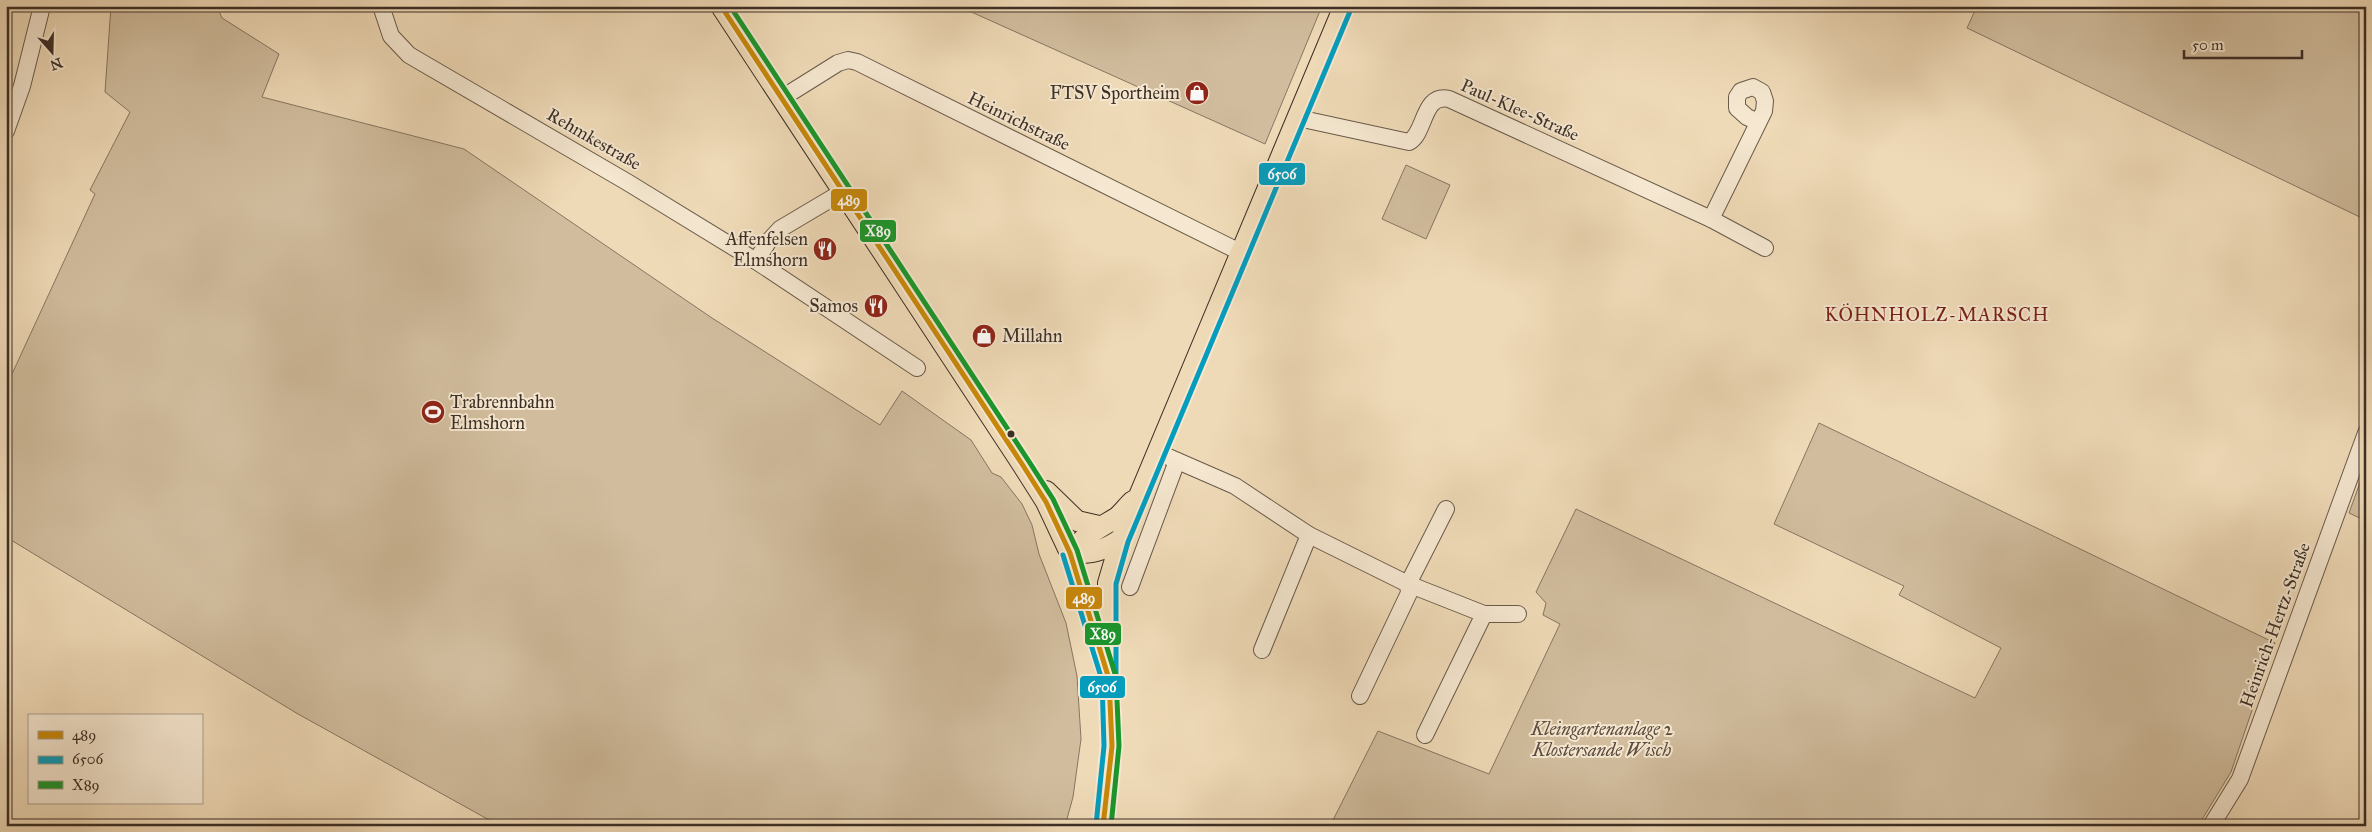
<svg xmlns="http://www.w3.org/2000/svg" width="2372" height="832" font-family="'IM FELL Great Primer',serif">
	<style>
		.green { fill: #d1bd9e; stroke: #867662 }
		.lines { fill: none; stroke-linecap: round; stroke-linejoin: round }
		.minor-casing { stroke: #695a4a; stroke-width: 18 }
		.major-casing { stroke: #3c2f26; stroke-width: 22 }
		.minor { stroke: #f5e7d0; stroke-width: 16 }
		.major { stroke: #efdab7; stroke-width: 20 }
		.bus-1-casing { stroke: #f5e7d0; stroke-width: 9 }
		.bus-2-casing { stroke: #f5e7d0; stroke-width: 9 }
		.bus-3-casing { stroke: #f5e7d0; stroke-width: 9 }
		.bus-1 { stroke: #c8880a; stroke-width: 5 }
		.bus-2 { stroke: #069dbd; stroke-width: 5 }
		.bus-3 { stroke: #1a962b; stroke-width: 5 }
		.bus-dot { fill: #3c2f26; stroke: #f5e7d0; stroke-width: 2 }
		.labels { text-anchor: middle; stroke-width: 4; stroke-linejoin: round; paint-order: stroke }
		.poi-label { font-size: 18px; fill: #3c2f26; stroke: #f5e7d0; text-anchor: end }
		.street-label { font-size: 18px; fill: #3c2f26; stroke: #f5e7d0 }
		.park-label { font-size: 18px; font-style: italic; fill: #5a4b3e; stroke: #f5e7d0 }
		.neighbourhood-label { font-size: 19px; letter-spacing: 1px; fill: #7a1f14; stroke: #f5e7d0 }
		.line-badge { stroke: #f5e7d0; stroke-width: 2 }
		.badge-label { font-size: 14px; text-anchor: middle; font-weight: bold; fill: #fff }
	</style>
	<rect width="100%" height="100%" fill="#efdab7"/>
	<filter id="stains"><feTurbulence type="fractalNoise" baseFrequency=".004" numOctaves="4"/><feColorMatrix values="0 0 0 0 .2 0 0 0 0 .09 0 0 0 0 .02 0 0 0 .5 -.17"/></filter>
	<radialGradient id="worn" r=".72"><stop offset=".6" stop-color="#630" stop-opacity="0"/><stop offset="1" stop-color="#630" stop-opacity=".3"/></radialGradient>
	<!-- green -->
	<g class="green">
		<path d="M 111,6 L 217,6 L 222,18 L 279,54 L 262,97 L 464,149 L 712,318 L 880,425 L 902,391 L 971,440 L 992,473 L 1001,477 L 1022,504 L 1032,525 L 1039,554 L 1066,623 L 1077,676 L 1081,739 L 1073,797 L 1065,826 L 500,826 L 298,714 L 6,537 L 6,387 L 95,194 L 90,190 L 130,112 L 105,92 Z"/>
		<path d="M 958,6 L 1322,6 L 1265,144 Z"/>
		<path d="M 1977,6 L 2366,6 L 2366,220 L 1967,28 Z"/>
		<path d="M 1406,165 L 1450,185 L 1426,239 L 1382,219 Z"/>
		<path d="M 1819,423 L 2275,643 L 2231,772 L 2198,826 L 1330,826 L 1378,731 L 1489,774 L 1560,624 L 1543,615 L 1546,603 L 1536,592 L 1576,509 L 1975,698 L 2001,648 L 1899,595 L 1904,586 L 1774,524 Z"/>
		<path d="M 2366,466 L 2366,521 L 2349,513 Z"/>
	</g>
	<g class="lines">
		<!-- minor casing -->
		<g class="minor-casing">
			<g id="minor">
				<path d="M 381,6 L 391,36 L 409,55 L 627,182 L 756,261 L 917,368"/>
				<path d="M 782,98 L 838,63 L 848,60 L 857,62 L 1240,252"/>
				<path d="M 1298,118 L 1409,142 C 1426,133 1422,93 1449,99 L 1711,219 L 1765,248"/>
				<path d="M 6,131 L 22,86 L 42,6"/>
				<path d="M 1711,219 L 1764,111 L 1765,101 L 1762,92 L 1753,87 L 1741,91 L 1737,97 L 1737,108 L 1747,117 L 1758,122"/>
				<path d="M 756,261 L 768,242 L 780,229 L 844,191"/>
				<path d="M 1157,452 L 1235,486 L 1309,535 L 1408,584 L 1484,614 L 1518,614"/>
				<path d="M 1130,587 L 1177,461"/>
				<path d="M 1262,650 L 1309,535"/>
				<path d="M 1360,696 L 1409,593 L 1408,584 L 1446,509"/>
				<path d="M 1425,735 L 1484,614"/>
				<path d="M 2211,826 L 2240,779 L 2366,433"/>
			</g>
		</g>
		<!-- major casing -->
		<g class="major-casing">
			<g id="major">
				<path d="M 721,6 L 1022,464 L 1046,502 L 1070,553 L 1109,679 L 1112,746 L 1103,826"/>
				<path d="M 1046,491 L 1077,521 L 1099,526"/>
				<path d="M 1070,553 C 1083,536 1098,529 1116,518 C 1122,514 1127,506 1133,501"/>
				<path d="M 1070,553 C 1091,554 1104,551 1121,539"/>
				<path d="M 1109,655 L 1108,583 L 1121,539 L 1344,6"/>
			</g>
		</g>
		<!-- minor -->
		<use href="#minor" class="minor"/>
		<!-- major -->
		<use href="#major" class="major"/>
		<!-- bus-1 casing -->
		<g class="bus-1-casing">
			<path id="bus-1" d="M 721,6 L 1022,464 L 1046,502 L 1070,553 L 1109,679 L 1112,746 L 1103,826"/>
		</g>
		<!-- bus-2 casing -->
		<g class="bus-2-casing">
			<g id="bus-2">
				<path d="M 1063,555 L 1102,680 L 1104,746 L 1096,825"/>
				<path d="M 1116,679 L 1116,584 L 1128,542 L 1351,9"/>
			</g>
		</g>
		<!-- bus-3 casing -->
		<g class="bus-3-casing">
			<path id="bus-3" d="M 730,6 L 1028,460 L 1053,499 L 1077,550 L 1116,677 L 1119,746 L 1111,826"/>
		</g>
		<!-- bus-1 -->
		<use href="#bus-1" class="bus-1"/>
		<!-- bus-2 -->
		<use href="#bus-2" class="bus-2"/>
		<!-- bus-3 -->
		<use href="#bus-3" class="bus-3"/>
	</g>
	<!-- icons -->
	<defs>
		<g id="shop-disc" transform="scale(1.25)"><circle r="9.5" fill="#8f2418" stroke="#f5e7d0"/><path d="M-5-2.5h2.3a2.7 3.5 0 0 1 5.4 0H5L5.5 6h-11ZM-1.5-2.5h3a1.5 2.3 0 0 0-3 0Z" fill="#fff"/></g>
		<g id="restaurant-disc" transform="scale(1.25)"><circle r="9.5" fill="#8f2418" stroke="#f5e7d0"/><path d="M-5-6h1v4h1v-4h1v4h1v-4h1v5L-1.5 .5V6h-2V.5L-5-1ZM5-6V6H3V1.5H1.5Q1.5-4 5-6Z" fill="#fff"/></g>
		<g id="stadium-disc" transform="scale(1.25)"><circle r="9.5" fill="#8f2418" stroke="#f5e7d0"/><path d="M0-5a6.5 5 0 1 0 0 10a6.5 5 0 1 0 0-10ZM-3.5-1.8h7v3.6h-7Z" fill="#fff"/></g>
	</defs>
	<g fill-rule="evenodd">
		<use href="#shop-disc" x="1197" y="93"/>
		<use href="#restaurant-disc" x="825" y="249"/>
		<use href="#restaurant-disc" x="876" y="306"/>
		<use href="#shop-disc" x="984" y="336"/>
		<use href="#stadium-disc" x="433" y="412"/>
	</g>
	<!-- markers -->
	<circle class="bus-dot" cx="1011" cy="434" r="4.5"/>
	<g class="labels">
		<!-- poi labels -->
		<g class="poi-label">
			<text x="1180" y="99">FTSV Sportheim</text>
			<text x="808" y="245">Affenfelsen<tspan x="808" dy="21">Elmshorn</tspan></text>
			<text x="858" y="312">Samos</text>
			<text x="1002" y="342" text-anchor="start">Millahn</text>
			<text x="450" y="408" text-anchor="start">Trabrennbahn<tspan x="450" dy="21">Elmshorn</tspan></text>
		</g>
		<!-- street labels -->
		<g class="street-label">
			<text transform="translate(1520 110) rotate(24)" y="6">Paul-Klee-Straße</text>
			<text transform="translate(1019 121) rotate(26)" y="6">Heinrichstraße</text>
			<text transform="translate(594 139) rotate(30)" y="6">Rehmkestraße</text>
			<text transform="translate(2275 625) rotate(-70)" y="6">Heinrich-Hertz-Straße</text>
		</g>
		<!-- park labels -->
		<g class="park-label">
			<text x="1602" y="735">Kleingartenanlage 2<tspan x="1602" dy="21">Klostersande Wisch</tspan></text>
		</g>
		<!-- neighbourhood labels -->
		<g class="neighbourhood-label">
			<text x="1937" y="321">KÖHNHOLZ-MARSCH</text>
		</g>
	</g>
	<g class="line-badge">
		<rect x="1258" y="162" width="48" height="24" rx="5" fill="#069dbd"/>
		<rect x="830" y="188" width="38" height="24" rx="5" fill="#c8880a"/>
		<rect x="859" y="219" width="38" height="24" rx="5" fill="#1a962b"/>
		<rect x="1065" y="586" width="38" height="24" rx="5" fill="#c8880a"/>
		<rect x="1084" y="622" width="38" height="24" rx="5" fill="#1a962b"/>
		<rect x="1079" y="675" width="47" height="24" rx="5" fill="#069dbd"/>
	</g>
	<g class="badge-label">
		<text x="1282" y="179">6506</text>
		<text x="849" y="205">489</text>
		<text x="878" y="236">X89</text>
		<text x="1084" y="603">489</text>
		<text x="1103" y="639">X89</text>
		<text x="1102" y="692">6506</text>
	</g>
	<!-- margin -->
	<rect width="2372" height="832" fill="none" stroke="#efdab7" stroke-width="25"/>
	<rect x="8" y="8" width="2357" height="817" fill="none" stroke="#3c2f26" stroke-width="2.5"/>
	<rect x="12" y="12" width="2347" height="807" fill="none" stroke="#3c2f26"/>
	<!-- legend -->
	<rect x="28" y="714" width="175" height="90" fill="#f5e7d0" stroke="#ab9d8c"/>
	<rect x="38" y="731" width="25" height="8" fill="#c8880a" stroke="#ab9d8c"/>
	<text x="72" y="740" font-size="15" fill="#3c2f26">489</text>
	<rect x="38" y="756" width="25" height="8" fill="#069dbd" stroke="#ab9d8c"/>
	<text x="72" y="764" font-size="15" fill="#3c2f26">6506</text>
	<rect x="38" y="781" width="25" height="8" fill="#1a962b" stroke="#ab9d8c"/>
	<text x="72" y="790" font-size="15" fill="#3c2f26">X89</text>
	<!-- north arrow -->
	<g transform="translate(52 52) rotate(160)" stroke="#f5e7d0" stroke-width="4" paint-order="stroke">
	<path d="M0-4L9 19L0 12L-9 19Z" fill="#3c2f26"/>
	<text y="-8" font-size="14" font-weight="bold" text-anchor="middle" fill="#3c2f26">N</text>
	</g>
	<!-- scale -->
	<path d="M2184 50v8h118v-8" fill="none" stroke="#3c2f26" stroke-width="2.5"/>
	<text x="2192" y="50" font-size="15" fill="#3c2f26" stroke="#f5e7d0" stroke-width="4" paint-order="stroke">50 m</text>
	<rect width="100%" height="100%" filter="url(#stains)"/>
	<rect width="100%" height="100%" fill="url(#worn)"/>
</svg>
